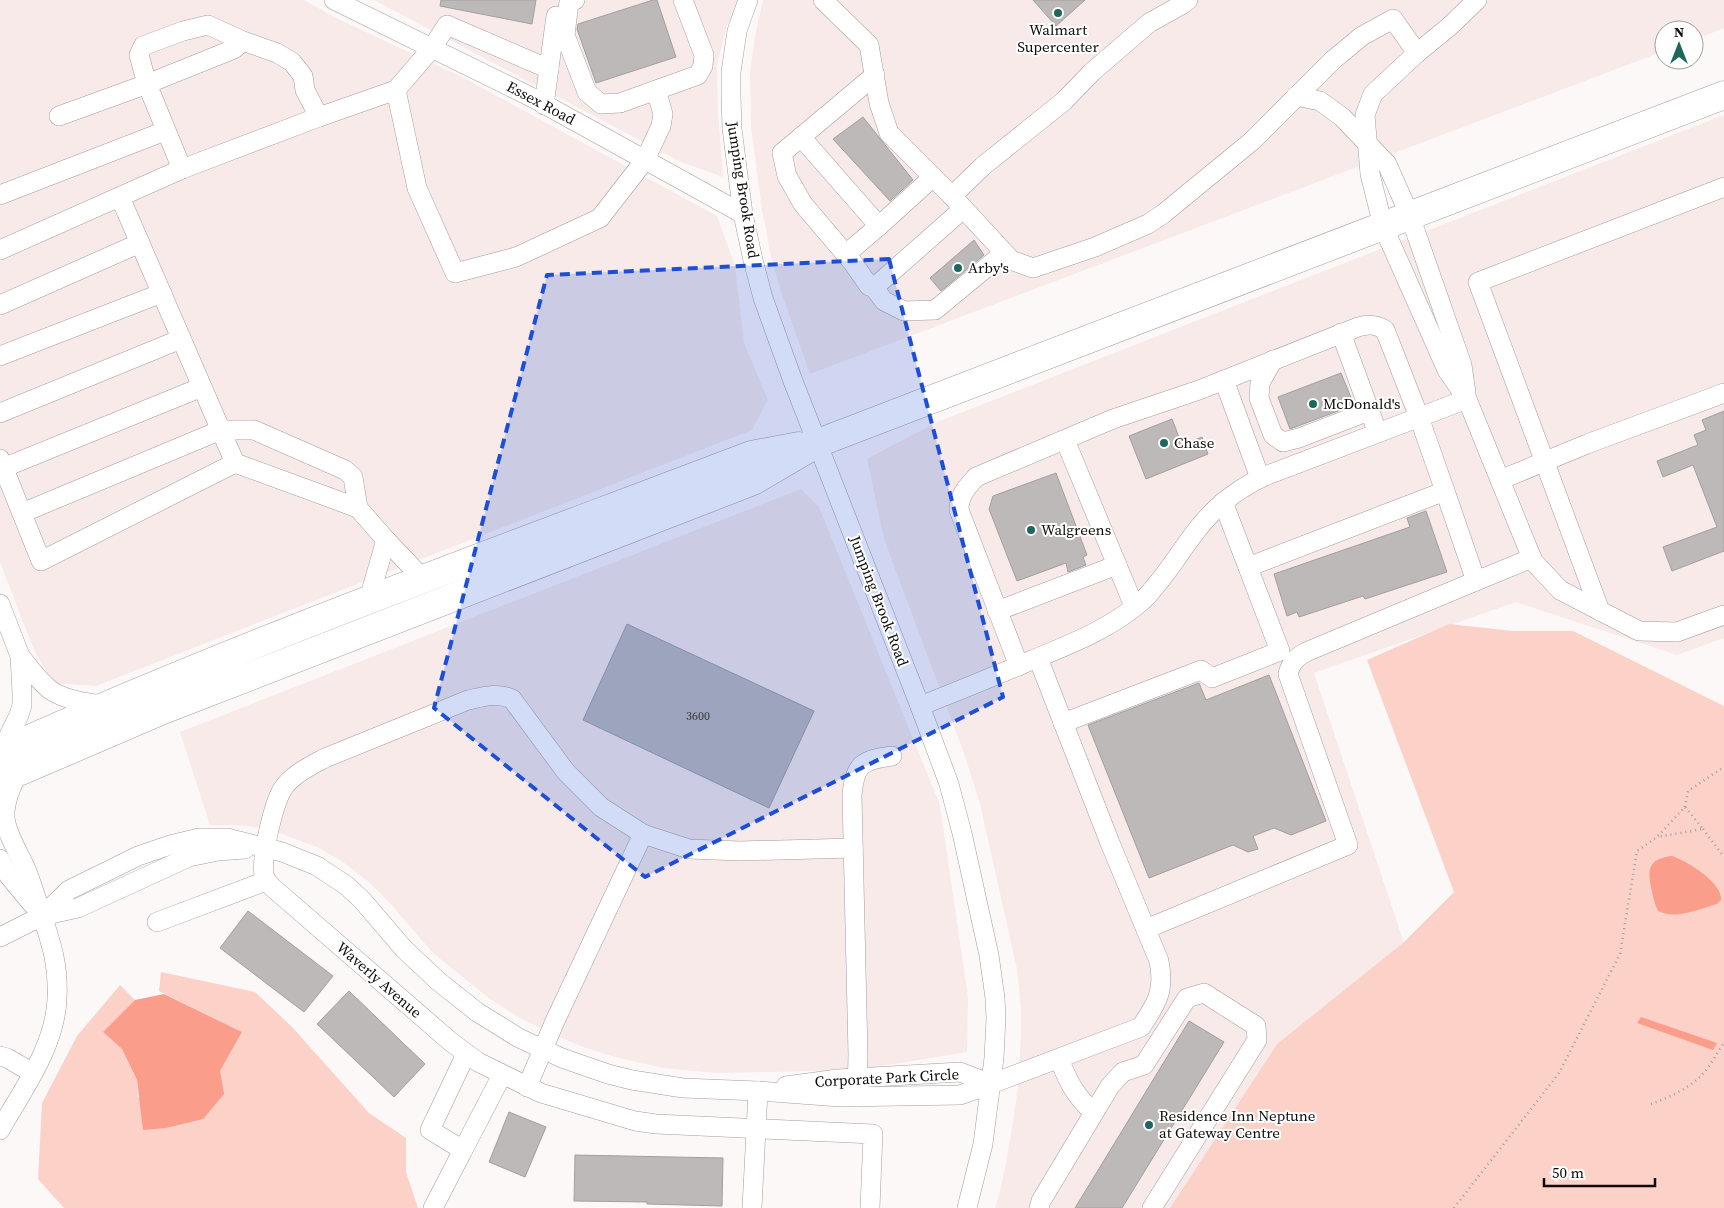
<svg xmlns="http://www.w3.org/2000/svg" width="1724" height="1208" font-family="'Source Serif 4',serif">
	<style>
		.built { fill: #f7eae8 }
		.green { fill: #fbd1c8 }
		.water { fill: #fa9d8a }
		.building { fill: #bdb9b8; stroke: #a39f9e }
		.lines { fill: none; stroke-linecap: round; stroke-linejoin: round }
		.minor-casing { stroke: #a29e9d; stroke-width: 20 }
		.highway-casing { stroke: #a29e9d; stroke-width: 29 }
		.path { stroke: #a29f9e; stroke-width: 2.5; stroke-dasharray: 1 4; stroke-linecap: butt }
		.minor { stroke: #fff; stroke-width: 19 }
		.highway { stroke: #fff; stroke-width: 28 }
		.marked { fill: #1d4ed8; fill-opacity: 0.2; stroke: #1d4ed8; stroke-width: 4; stroke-dasharray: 10 6; stroke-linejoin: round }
		.poi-dot { fill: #1e675d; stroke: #fff; stroke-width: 2 }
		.labels { text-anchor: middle; stroke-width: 4; stroke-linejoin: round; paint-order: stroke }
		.number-label { font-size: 12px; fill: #393736 }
		.poi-label { font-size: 15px; fill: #0d0c0b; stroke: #fff; text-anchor: start }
		.street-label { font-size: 15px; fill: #0d0c0b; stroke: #fff }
	</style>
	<rect width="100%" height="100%" fill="#fdf8f8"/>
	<!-- built -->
	<g class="built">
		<path d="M 0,0 L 304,0 L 334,17 L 464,78 L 717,216 L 735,266 L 744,343 L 768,400 L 752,430 L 96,686 L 52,683 L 34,650 L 0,562 Z"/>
		<path d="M 374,0 L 739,0 L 743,3 L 727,25 L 717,65 L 718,112 L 723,177 L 681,162 Z"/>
		<path d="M 763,0 L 1724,0 L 1724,28 L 1694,40 L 1694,30 L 1664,30 L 1664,51 L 810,374 L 781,292 L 771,256 L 762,210 L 751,127 L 750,73 L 755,36 Z"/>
		<path d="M 1724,115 L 1724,638 L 1677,655 L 1516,602 L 1314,673 L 1404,943 L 1277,1044 L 1170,1208 L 995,1208 L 1001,1188 L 1011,1135 L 1018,1087 L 1021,1035 L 1021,1009 L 1017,969 L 980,804 L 965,756 L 884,539 L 867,459 L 937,422 Z"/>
		<path d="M 801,489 L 819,507 L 940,805 L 968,998 L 967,1052 L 857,1070 L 769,1072 L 717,1073 L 663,1068 L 615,1057 L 583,1047 L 550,1033 L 520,1018 L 490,999 L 433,953 L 388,901 L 370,883 L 343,862 L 319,848 L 282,834 L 262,828 L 239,825 L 210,825 L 180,732 Z"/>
	</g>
	<!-- green -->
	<g class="green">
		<path d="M 1449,624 L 1513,631 L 1573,631 L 1724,706 L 1724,1208 L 1170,1208 L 1277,1044 L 1403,943 L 1454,892 L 1367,660 Z"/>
		<path d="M 161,972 L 255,992 L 293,1028 L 369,1113 L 406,1138 L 406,1172 L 418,1208 L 64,1208 L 38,1179 L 42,1103 L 77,1036 L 120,985 L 135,1000 L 103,1032 L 122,1049 L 137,1080 L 138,1098 L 220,1071 L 242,1032 L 159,991 Z"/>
	</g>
	<!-- water -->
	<g class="water">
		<path d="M 1672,856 C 1687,861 1723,883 1721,900 L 1717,904 C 1698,909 1677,920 1658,911 C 1654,903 1653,895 1651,887 C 1647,867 1650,859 1672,856 Z"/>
		<path d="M 164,994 L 242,1032 L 220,1071 L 224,1094 L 203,1119 L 166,1128 L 143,1130 L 137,1080 L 122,1049 L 103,1032 L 135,1000 Z"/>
		<path d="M 1641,1017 L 1717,1043 L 1713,1050 L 1637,1023 Z"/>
	</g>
	<!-- building -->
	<g class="building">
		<path d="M 441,0 L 536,0 L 532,24 L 440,6 Z"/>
		<path d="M 653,0 L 657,0 L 676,57 L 596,83 L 577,29 L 578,24 Z"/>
		<path d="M 1033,0 L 1085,0 L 1056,26 Z"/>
		<path d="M 863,117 L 913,180 L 890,201 L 833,139 Z"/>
		<path d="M 974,240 L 984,255 L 941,291 L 930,278 Z"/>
		<path d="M 1341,373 L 1354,405 L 1290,429 L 1278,397 Z"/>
		<path d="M 1724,411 L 1724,551 L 1672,571 L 1663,547 L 1717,527 L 1693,465 L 1663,477 L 1657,461 L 1698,445 L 1694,435 L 1706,430 L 1702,420 Z"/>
		<path d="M 1172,419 L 1182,445 L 1202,437 L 1208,454 L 1146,479 L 1129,436 Z"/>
		<path d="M 1056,473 L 1087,555 L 1083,557 L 1086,565 L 1068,572 L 1066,563 L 1017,581 L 989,509 L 993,496 Z"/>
		<path d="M 1426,511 L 1447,572 L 1365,599 L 1363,596 L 1299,617 L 1297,612 L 1287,616 L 1274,574 L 1410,527 L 1407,518 Z"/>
		<path d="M 627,624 L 814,711 L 769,808 L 583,720 Z"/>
		<path d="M 1269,675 L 1326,821 L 1291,835 L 1274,828 L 1253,836 L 1258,849 L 1248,852 L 1233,845 L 1149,878 L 1088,725 L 1199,683 L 1206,700 Z"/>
		<path d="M 248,911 L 333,976 L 304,1012 L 220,948 Z"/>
		<path d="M 349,991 L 425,1064 L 394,1097 L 317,1024 Z"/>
		<path d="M 1189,1021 L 1224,1042 L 1122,1208 L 1075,1208 Z"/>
		<path d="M 509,1112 L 546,1127 L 525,1177 L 489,1162 Z"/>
		<path d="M 575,1155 L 723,1158 L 722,1206 L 647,1204 L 647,1202 L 574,1201 Z"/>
	</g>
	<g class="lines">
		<!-- minor casing -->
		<g class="minor-casing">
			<g id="minor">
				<path d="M 334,0 L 533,98 L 743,214"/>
				<path d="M 575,0 L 569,2 L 565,35 L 587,92 L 601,104 L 620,103 L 698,75 L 703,66 L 704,55 L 683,0"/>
				<path d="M 748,0 L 737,31 L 731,72 L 731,96 L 732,129 L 743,214 L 753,260 L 763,298 L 793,381 L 920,706 L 949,784 L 962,833 L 989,955 L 995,998 L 996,1018 L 994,1058 L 983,1144 L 967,1208"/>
				<path d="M 823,0 L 869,45 L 879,103 L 889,133 L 952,196 L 1011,260 L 1033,268 L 1095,247 L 1148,224 L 1163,214 L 1252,141 L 1333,60 L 1362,36 L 1393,19 L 1417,53"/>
				<path d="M 1477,0 L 1450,26 L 1417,53 L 1373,94 L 1365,115 L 1370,174 L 1383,226 L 1447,370 L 1467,399 L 1500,480 L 1587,444 L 1724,393"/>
				<path d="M 875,75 L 782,153 L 787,176 L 803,204 L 853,263 L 869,286 L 878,284 L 963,209"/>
				<path d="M 396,90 L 417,188 L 455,273 L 516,257 L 600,218 L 645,160 L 661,126 L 663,114 L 656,90"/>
				<path d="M 1296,96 L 1320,101 L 1342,117 L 1387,164 L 1410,216 L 1462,365 L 1466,393"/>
				<path d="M 544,105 L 556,16"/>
				<path d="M 59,116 L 147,84 L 234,49 L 243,41"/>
				<path d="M 801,137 L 879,226 L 933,177"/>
				<path d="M 182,169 L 147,84 L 139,55 L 143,46 L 183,31 L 208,25 L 243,41 L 277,53 L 292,62 L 303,76 L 305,90 L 319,117"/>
				<path d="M 0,195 L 165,131"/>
				<path d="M 952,196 L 983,166 L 1064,101 L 1092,72 L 1149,23 L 1183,4 L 1188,0"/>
				<path d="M 120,197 L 235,463 L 358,508"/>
				<path d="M 0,250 L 182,169 L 319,117 L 396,90 L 432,48 L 447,25 L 549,69"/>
				<path d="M 846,254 L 879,226"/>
				<path d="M 872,285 L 884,301 L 904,311 L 935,310 L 1004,253"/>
				<path d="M 0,305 L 140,243"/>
				<path d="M 1341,333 L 1374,423"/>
				<path d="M 0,356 L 162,293"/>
				<path d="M 1273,360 L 1260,383 L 1259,398 L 1273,435 L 1283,442 L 1299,438 L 1369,411"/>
				<path d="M 1224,380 L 1260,478"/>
				<path d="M 0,413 L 181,339"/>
				<path d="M 1065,440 L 1134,606"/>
				<path d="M 0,459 L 41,561 L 235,463"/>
				<path d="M 3,468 L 202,387"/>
				<path d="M 1500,480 L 1533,561 L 1560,590 L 1639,631 L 1677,632 L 1724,615"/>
				<path d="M 22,513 L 221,430 L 254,430 L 345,470 L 353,477 L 358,508 L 386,540 L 424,580"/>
				<path d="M 1248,567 L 1445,491 L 1476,581 L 1532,558"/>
				<path d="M 368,602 L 386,540"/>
				<path d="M 0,604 L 20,656 L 22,693 L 22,705 L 19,715 L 1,752"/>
				<path d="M 997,611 L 1117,565"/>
				<path d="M 1600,611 L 1478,282 L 1724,187"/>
				<path d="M 20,656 C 29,667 38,680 49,689 C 65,701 87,702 106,706"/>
				<path d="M 1019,666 L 959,510 C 959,495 967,487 976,477 L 1113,419 L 1199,390 L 1358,327 C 1368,324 1376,324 1385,330 L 1419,417 L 1445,491"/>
				<path d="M 920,706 C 958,691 995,676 1032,660 C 1071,644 1110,629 1142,601 C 1171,573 1188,534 1218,507 C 1232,494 1248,484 1265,476 L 1467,399"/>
				<path d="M 1063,723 L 1201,670 L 1212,678 L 1280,651 L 1223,502"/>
				<path d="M 853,848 L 740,851 L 689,849 L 643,834 L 601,807 L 566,772 L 512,699 C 498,692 482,697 468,700 L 325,758 C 310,766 291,775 282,790 C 273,806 261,857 264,874 C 265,880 268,883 272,887 L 451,1042 L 478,1062 L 541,1093 L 635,1121 L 656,1124 L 873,1134 L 870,1208"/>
				<path d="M 0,859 L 9,876 L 33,905"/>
				<path d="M 42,916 L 69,890 L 138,856 L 170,845 L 199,838 L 227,838 L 282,852 L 317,866 L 347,886 L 362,900 L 404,949 L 438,981 L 477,1012 L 519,1038 L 562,1058 L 608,1074 L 632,1080 L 683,1088 L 758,1091 L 840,1097 L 960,1095 L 991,1084 L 1141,1027 C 1157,1003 1165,991 1159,961 L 1110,843 L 1038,658"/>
				<path d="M 157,922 L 266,881"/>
				<path d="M 1146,929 L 1348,845 L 1288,674 C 1291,662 1296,658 1306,652 L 1476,581"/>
				<path d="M 0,937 L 42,916 L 78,908 L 189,857 L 218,851 L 245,849"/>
				<path d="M 0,1056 L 7,1058 L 33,1073"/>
				<path d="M 1059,1059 C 1069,1083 1074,1094 1093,1112"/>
				<path d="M 786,1086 L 838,1079 L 960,1072 L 991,1084"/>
				<path d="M 527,1087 L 555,1021 L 643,834"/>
				<path d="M 857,1097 L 858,1055 L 852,795 C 855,764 862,760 892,756"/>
				<path d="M 0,1130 C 23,1089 55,1047 57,999 C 59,962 50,940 39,906 C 34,893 31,880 25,867 C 18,851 7,835 5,818 C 4,801 12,785 19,771"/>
				<path d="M 463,1150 L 502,1075"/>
				<path d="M 433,1208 L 463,1150 L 430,1130 L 466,1054"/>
				<path d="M 752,1208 L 758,1091"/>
				<path d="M 1039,1208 L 1041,1201 L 1110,1086 L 1123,1072 L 1144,1065 L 1187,998 L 1204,993 L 1256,1026 L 1257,1040 L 1152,1208"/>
			</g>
		</g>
		<!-- highway casing -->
		<g class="highway-casing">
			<g id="highway">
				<path d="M 0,752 C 245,642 499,551 751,455 L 799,446"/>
				<path d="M 0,780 L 163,710 L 753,481 L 818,443 L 1724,95"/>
			</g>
		</g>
		<!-- path -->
		<g class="path">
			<path d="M 1685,807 L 1688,791 L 1724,767"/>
			<path d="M 1703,829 L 1724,857"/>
			<path d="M 1651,1104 C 1668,1098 1685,1090 1699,1078 C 1709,1069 1716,1054 1724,1043"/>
			<path d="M 1454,1208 L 1559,1073 L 1620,954 L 1637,851 L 1657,837 L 1685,807 L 1703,829 L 1657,837"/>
		</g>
		<!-- minor -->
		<use href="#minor" class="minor"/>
		<!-- highway -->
		<use href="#highway" class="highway"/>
	</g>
	<!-- marked area -->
	<path class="marked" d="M 889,259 L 1003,697 L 645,877 L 434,708 L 547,275 Z"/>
	<!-- markers -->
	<g class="poi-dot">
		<circle cx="1058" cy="13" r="5"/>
		<circle cx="958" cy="268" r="5"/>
		<circle cx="1313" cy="404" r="5"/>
		<circle cx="1164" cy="443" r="5"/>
		<circle cx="1031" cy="530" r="5"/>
		<circle cx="1149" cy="1125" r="5"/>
	</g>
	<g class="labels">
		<!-- number labels -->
		<g class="number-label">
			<text x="698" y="720">3600</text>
		</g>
		<!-- poi labels -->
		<g class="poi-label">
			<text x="1058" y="35" text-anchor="middle">Walmart<tspan x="1058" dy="17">Supercenter</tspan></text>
			<text x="968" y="273">Arby's</text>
			<text x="1323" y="409">McDonald's</text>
			<text x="1174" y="448">Chase</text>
			<text x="1041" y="535">Walgreens</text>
			<text x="1159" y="1121">Residence Inn Neptune<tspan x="1159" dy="17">at Gateway Centre</tspan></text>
		</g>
		<!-- street labels -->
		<g class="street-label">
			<text transform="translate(541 103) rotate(28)" y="5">Essex Road</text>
			<text transform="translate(743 190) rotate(81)" y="5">Jumping Brook Road</text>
			<text transform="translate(879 601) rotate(69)" y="5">Jumping Brook Road</text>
			<text transform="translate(379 980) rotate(41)" y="5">Waverly Avenue</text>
			<text transform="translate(887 1078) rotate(-3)" y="5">Corporate Park Circle</text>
		</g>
	</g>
	<!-- north arrow -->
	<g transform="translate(1679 45)"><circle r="24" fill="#ffffff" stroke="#9e9e9d"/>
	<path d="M0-4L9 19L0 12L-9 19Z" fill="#1e675d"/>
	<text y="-8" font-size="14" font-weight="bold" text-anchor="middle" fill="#0d0c0b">N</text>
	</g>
	<!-- scale -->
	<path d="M1544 1178v8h111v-8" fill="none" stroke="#0d0c0b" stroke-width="2.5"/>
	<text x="1552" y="1178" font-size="15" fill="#0d0c0b" stroke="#ffffff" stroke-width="4" paint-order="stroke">50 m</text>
</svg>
